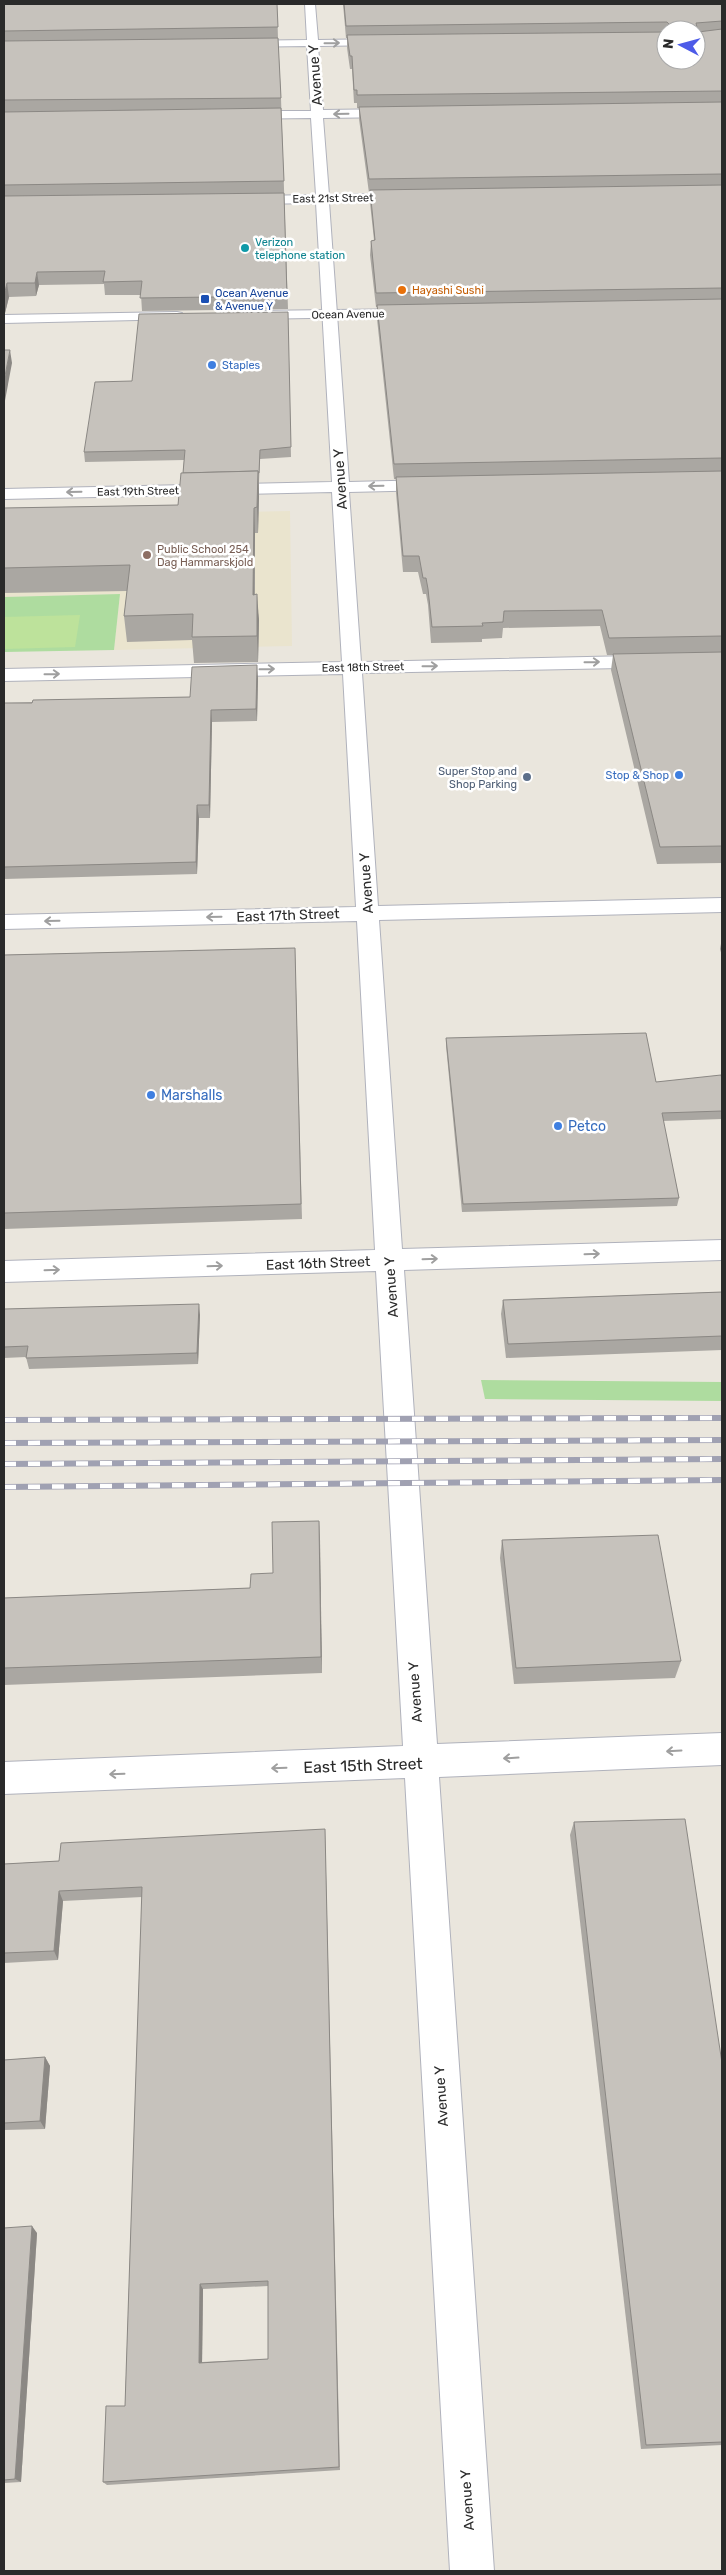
<svg xmlns="http://www.w3.org/2000/svg" width="726" height="2575" font-family="Rubik,sans-serif">
	<style>
		.education { fill: #eae4ce }
		.green { fill: #aedc9f }
		.pitch { fill: #bde29b }
		.lines { fill: none; stroke-linecap: round; stroke-linejoin: round }
		.street-casing { stroke: #b0b2bc; stroke-width: 2 }
		.secondary-casing { stroke: #b0b2bc; stroke-width: 2 }
		.street { fill: #fff; fill-rule: evenodd }
		.secondary { fill: #fff; fill-rule: evenodd }
		.rail-casing { stroke: #a0a1b2; stroke-width: 6 }
		.rail { stroke: #fff; stroke-width: 4.5; stroke-dasharray: 12; stroke-linecap: butt }
		.wall { fill: #aaa7a2; fill-rule: evenodd }
		.shaded-wall { fill: #8b8884 }
		.building { fill: #c6c2bc; stroke: #8b8884; fill-rule: evenodd }
		.oneway { stroke: #9f9f9f }
		.culture-dot { fill: #0f9aa8; stroke: #fff; stroke-width: 2 }
		.food-dot { fill: #e8710a; stroke: #fff; stroke-width: 2 }
		.transit-dot { fill: #1a4fb4; stroke: #fff; stroke-width: 2 }
		.shop-dot { fill: #3f7fe0; stroke: #fff; stroke-width: 2 }
		.education-dot { fill: #8d6e63; stroke: #fff; stroke-width: 2 }
		.service-dot { fill: #5c6f8a; stroke: #fff; stroke-width: 2 }
		.labels { text-anchor: middle; stroke-width: 5; stroke-linejoin: round; paint-order: stroke }
		.far-street-label { font-size: 11px; fill: #2a2a2a; stroke: #fff }
		.far-culture-label { font-size: 11px; fill: #0d838f; stroke: #fff; text-anchor: start }
		.far-food-label { font-size: 11px; fill: #c56008; stroke: #fff; text-anchor: start }
		.far-transit-label { font-size: 11px; fill: #164399; stroke: #fff; text-anchor: start }
		.far-shop-label { font-size: 11px; fill: #366cbe; stroke: #fff; text-anchor: start }
		.far-education-label { font-size: 11px; fill: #785e54; stroke: #fff; text-anchor: start }
		.far-service-label { font-size: 11px; fill: #4e5e75; stroke: #fff; text-anchor: end }
		.street-label { font-size: 14px; fill: #2a2a2a; stroke: #fff }
		.shop-label { font-size: 14px; fill: #366cbe; stroke: #fff; text-anchor: start }
		.near-street-label { font-size: 16px; fill: #2a2a2a; stroke: #fff }
	</style>
	<rect width="100%" height="100%" fill="#eae6dd"/>
	<!-- education -->
	<path class="education" d="M 290,511 L 292,646 L 114,650 L 120,594 L 4,597 L 4,517 Z"/>
	<!-- green -->
	<g class="green">
		<path d="M 120,594 L 114,650 L 4,652 L 4,597 Z"/>
		<path d="M 481,1380 L 722,1382 L 722,1401 L 485,1399 Z"/>
	</g>
	<!-- pitch -->
	<path class="pitch" d="M 80,615 L 75,647 L 4,649 L 4,617 Z"/>
	<g class="lines">
		<!-- street casing -->
		<g class="street-casing">
			<path id="street" d="M 305,4 L 315,4 L 318,40 L 385,39 L 390,42 L 385,45 L 318,46 L 323,110 L 396,109 L 402,113 L 396,117 L 323,118 L 329,195 L 407,193 L 413,197 L 407,201 L 329,202 L 349,482 L 433,480 L 441,485 L 433,490 L 349,492 L 361,662 L 722,654 L 722,666 L 362,673 L 378,906 L 722,898 L 722,912 L 379,920 L 402,1249 L 722,1240 L 722,1260 L 404,1270 L 437,1744 L 722,1733 L 722,1765 L 439,1777 L 494,2571 L 450,2571 L 405,1778 L 4,1794 L 4,1762 L 403,1746 L 376,1271 L 4,1282 L 4,1261 L 375,1250 L 357,921 L 4,929 L 4,915 L 356,907 L 343,674 L 4,681 L 4,669 L 342,662 L 332,492 L 4,499 L 4,489 L 332,482 L 316,203 L 248,204 L 241,200 L 248,196 L 316,195 L 311,118 L 244,119 L 238,115 L 244,111 L 311,111 L 307,46 L 240,47 L 235,44 L 240,41 L 307,40 Z"/>
		</g>
		<!-- secondary casing -->
		<g class="secondary-casing">
			<g id="secondary">
				<path d="M 415,309 L 420,310 L 422,313 L 420,316 L 250,319 L 243,315 L 250,311 Z"/>
				<path d="M 177,312 L 182,313 L 184,316 L 182,319 L 4,323 L 4,315 Z"/>
			</g>
		</g>
		<!-- street -->
		<use href="#street" class="street"/>
		<!-- secondary -->
		<use href="#secondary" class="secondary"/>
		<!-- rail casing -->
		<g class="rail-casing">
			<g id="rail">
				<path d="M 4,1420 L 722,1418"/>
				<path d="M 4,1443 L 722,1440"/>
				<path d="M 4,1464 L 722,1459"/>
				<path d="M 4,1487 L 722,1480"/>
			</g>
		</g>
		<!-- rail -->
		<use href="#rail" class="rail"/>
	</g>
	<!-- wall -->
	<g class="wall">
		<path d="M 4,4 L 277,4 L 278,39 L 281,98 L 288,309 L 142,311 L 141,295 L 105,295 L 104,284 L 39,285 L 36,296 L 9,297 L 5,313 L 4,314 Z"/>
		<path d="M 343,4 L 722,4 L 722,863 L 657,864 L 611,670 L 613,655 L 607,655 L 600,626 L 503,628 L 502,638 L 482,639 L 482,642 L 431,643 L 428,605 L 426,594 L 423,594 L 418,572 L 403,572 L 396,493 L 396,479 L 394,479 L 377,319 L 377,307 L 376,307 L 370,255 L 371,241 L 374,240 L 370,203 L 370,192 L 369,193 L 359,119 L 359,108 L 357,108 L 357,103 L 354,103 L 352,69 L 350,69 L 347,48 L 347,38 L 346,38 ZM 666,30 L 696,30 L 666,60 Z"/>
		<path d="M 288,312 L 291,457 L 260,459 L 259,482 L 259,496 L 258,533 L 255,533 L 255,594 L 259,620 L 258,662 L 194,663 L 192,640 L 127,642 L 124,616 L 127,591 L 4,593 L 4,508 L 178,505 L 183,473 L 184,460 L 85,462 L 84,452 L 132,381 Z"/>
		<path d="M 258,678 L 257,721 L 212,722 L 210,818 L 199,818 L 197,874 L 4,879 L 4,703 L 190,697 Z"/>
		<path d="M 722,938 L 722,956 L 720,949 Z"/>
		<path d="M 295,948 L 302,1219 L 4,1229 L 4,955 Z"/>
		<path d="M 446,1038 L 656,1082 L 722,1079 L 722,1119 L 663,1121 L 679,1198 L 677,1206 L 462,1212 L 446,1046 Z"/>
		<path d="M 722,1292 L 722,1350 L 506,1358 L 501,1314 L 503,1300 Z"/>
		<path d="M 4,1309 L 200,1315 L 198,1364 L 29,1369 L 26,1357 L 4,1358 Z"/>
		<path d="M 319,1521 L 322,1673 L 4,1685 L 4,1598 L 250,1588 L 273,1573 Z"/>
		<path d="M 502,1540 L 681,1661 L 675,1678 L 514,1684 L 500,1558 Z"/>
		<path d="M 574,1822 L 722,2063 L 722,2445 L 641,2449 L 570,1835 Z"/>
		<path d="M 325,1829 L 340,2470 L 107,2485 L 103,2482 L 125,2406 L 142,1897 L 63,1901 L 58,1960 L 4,1963 L 4,1864 L 59,1861 ZM 268,2286 L 268,2359 L 202,2362 L 203,2289 Z"/>
		<path d="M 45,2057 L 50,2066 L 45,2129 L 4,2130 L 4,2060 Z"/>
		<path d="M 4,2228 L 37,2233 L 21,2482 L 4,2483 Z"/>
	</g>
	<!-- shaded-wall -->
	<g class="shaded-wall">
		<path d="M 37,272 L 39,285 L 36,296 L 35,283 Z"/>
		<path d="M 7,283 L 9,297 L 5,313 L 4,314 L 4,296 Z"/>
		<path d="M 10,350 L 12,363 L 4,406 L 4,381 Z"/>
		<path d="M 258,471 L 259,496 L 258,533 L 257,507 Z"/>
		<path d="M 254,508 L 255,533 L 254,620 L 253,595 Z"/>
		<path d="M 257,594 L 259,620 L 258,662 L 257,636 Z"/>
		<path d="M 257,665 L 258,678 L 257,721 L 256,709 Z"/>
		<path d="M 211,710 L 212,722 L 210,818 L 209,805 Z"/>
		<path d="M 197,805 L 199,818 L 197,874 L 196,862 Z"/>
		<path d="M 199,1304 L 200,1315 L 198,1364 L 197,1353 Z"/>
		<path d="M 319,1521 L 320,1538 L 322,1673 L 321,1657 Z"/>
		<path d="M 59,1891 L 63,1901 L 58,1960 L 54,1951 Z"/>
		<path d="M 45,2057 L 50,2066 L 45,2129 L 40,2121 Z"/>
		<path d="M 32,2226 L 37,2233 L 21,2482 L 15,2479 Z"/>
		<path d="M 200,2284 L 203,2289 L 202,2367 L 199,2363 Z"/>
	</g>
	<!-- building -->
	<g class="building">
		<path d="M 4,4 L 277,4 L 278,27 L 4,31 Z"/>
		<path d="M 344,4 L 722,4 L 722,21 L 696,23 L 698,32 L 722,29 L 722,91 L 357,95 L 357,90 L 354,90 L 352,56 L 350,56 L 347,35 L 666,32 L 666,60 L 696,60 L 696,30 L 668,30 L 669,24 L 667,22 L 346,26 Z"/>
		<path d="M 278,38 L 281,98 L 4,100 L 4,41 Z"/>
		<path d="M 722,102 L 722,174 L 369,179 L 359,107 Z"/>
		<path d="M 281,108 L 284,181 L 4,185 L 4,112 Z"/>
		<path d="M 722,185 L 722,288 L 376,293 L 371,241 L 375,240 L 370,190 Z"/>
		<path d="M 284,193 L 287,296 L 140,298 L 142,281 L 103,282 L 105,271 L 37,272 L 35,283 L 7,283 L 4,296 L 4,196 Z"/>
		<path d="M 722,299 L 722,458 L 394,464 L 377,305 Z"/>
		<path d="M 288,312 L 291,447 L 260,450 L 259,473 L 258,473 L 258,471 L 183,473 L 185,450 L 84,452 L 95,382 L 132,381 L 139,314 Z"/>
		<path d="M 4,350 L 10,350 L 4,381 Z"/>
		<path d="M 258,471 L 257,507 L 254,508 L 253,595 L 257,594 L 257,636 L 192,637 L 193,614 L 124,616 L 130,565 L 4,568 L 4,508 L 178,505 L 181,473 Z"/>
		<path d="M 722,471 L 722,636 L 609,638 L 602,610 L 504,611 L 503,622 L 482,623 L 483,626 L 432,627 L 428,589 L 426,578 L 423,578 L 419,556 L 403,556 L 396,477 Z"/>
		<path d="M 722,652 L 722,846 L 660,847 L 613,654 Z"/>
		<path d="M 257,665 L 256,709 L 211,710 L 209,805 L 197,805 L 196,862 L 4,867 L 4,703 L 32,703 L 33,700 L 190,697 L 192,667 Z"/>
		<path d="M 295,948 L 301,1204 L 4,1213 L 4,955 Z"/>
		<path d="M 646,1033 L 656,1082 L 721,1075 L 722,1079 L 722,1111 L 662,1113 L 679,1198 L 463,1204 L 446,1038 Z"/>
		<path d="M 722,1292 L 722,1336 L 508,1344 L 503,1300 Z"/>
		<path d="M 199,1304 L 197,1353 L 26,1358 L 28,1346 L 4,1347 L 4,1309 Z"/>
		<path d="M 319,1521 L 321,1657 L 4,1668 L 4,1598 L 250,1588 L 251,1574 L 273,1573 L 272,1522 Z"/>
		<path d="M 658,1535 L 681,1661 L 516,1668 L 502,1540 Z"/>
		<path d="M 685,1819 L 722,2063 L 722,2442 L 646,2445 L 574,1822 Z"/>
		<path d="M 325,1829 L 339,2467 L 103,2482 L 106,2406 L 125,2406 L 142,1887 L 59,1891 L 54,1951 L 4,1953 L 4,1864 L 59,1861 L 61,1843 ZM 268,2281 L 268,2359 L 199,2363 L 200,2284 Z"/>
		<path d="M 45,2057 L 40,2121 L 4,2123 L 4,2060 Z"/>
		<path d="M 32,2226 L 15,2479 L 4,2480 L 4,2228 Z"/>
	</g>
	<!-- one-way arrows -->
	<defs><path id="oneway-shaft" d="M-6 0H5M1.5-3L5.5 0L1.5 3" fill="none" stroke-width="1.6" stroke-linecap="round" stroke-linejoin="round" transform="scale(1.25)"/></defs>
	<g class="oneway">
		<use href="#oneway-shaft" transform="translate(332 43) rotate(-1)"/>
		<use href="#oneway-shaft" transform="translate(341 114) rotate(179)"/>
		<use href="#oneway-shaft" transform="translate(376 486) rotate(179)"/>
		<use href="#oneway-shaft" transform="translate(74 492) rotate(179)"/>
		<use href="#oneway-shaft" transform="translate(592 662) rotate(-1)"/>
		<use href="#oneway-shaft" transform="translate(430 666) rotate(-1)"/>
		<use href="#oneway-shaft" transform="translate(267 669) rotate(-1)"/>
		<use href="#oneway-shaft" transform="translate(52 674) rotate(-1)"/>
		<use href="#oneway-shaft" transform="translate(214 917) rotate(179)"/>
		<use href="#oneway-shaft" transform="translate(52 921) rotate(179)"/>
		<use href="#oneway-shaft" transform="translate(592 1254) rotate(-2)"/>
		<use href="#oneway-shaft" transform="translate(430 1259) rotate(-2)"/>
		<use href="#oneway-shaft" transform="translate(215 1266) rotate(-2)"/>
		<use href="#oneway-shaft" transform="translate(52 1270) rotate(-2)"/>
		<use href="#oneway-shaft" transform="translate(674 1751) rotate(177)"/>
		<use href="#oneway-shaft" transform="translate(511 1758) rotate(177)"/>
		<use href="#oneway-shaft" transform="translate(279 1768) rotate(178)"/>
		<use href="#oneway-shaft" transform="translate(117 1774) rotate(178)"/>
	</g>
	<!-- markers -->
	<circle class="culture-dot" cx="245" cy="248" r="5"/>
	<circle class="food-dot" cx="402" cy="290" r="5"/>
	<rect class="transit-dot" x="200" y="294" width="10" height="10" rx="2.5"/>
	<g class="shop-dot">
		<circle cx="212" cy="365" r="5"/>
		<circle cx="679" cy="775" r="5"/>
		<circle cx="151" cy="1095" r="5"/>
		<circle cx="558" cy="1126" r="5"/>
	</g>
	<circle class="education-dot" cx="147" cy="555" r="5"/>
	<circle class="service-dot" cx="527" cy="777" r="5"/>
	<g class="labels">
		<!-- far-street labels -->
		<g class="far-street-label">
			<text transform="translate(333 198) rotate(-1)" y="4">East 21st Street</text>
			<text transform="translate(348 314) rotate(-1)" y="4">Ocean Avenue</text>
			<text transform="translate(138 491) rotate(-1)" y="4">East 19th Street</text>
			<text transform="translate(363 667) rotate(-1)" y="4">East 18th Street</text>
		</g>
		<!-- far-culture labels -->
		<g class="far-culture-label">
			<text x="255" y="246">Verizon<tspan x="255" dy="13">telephone station</tspan></text>
		</g>
		<!-- far-food labels -->
		<g class="far-food-label">
			<text x="412" y="294">Hayashi Sushi</text>
		</g>
		<!-- far-transit labels -->
		<g class="far-transit-label">
			<text x="215" y="297">Ocean Avenue<tspan x="215" dy="13">&amp; Avenue Y</tspan></text>
		</g>
		<!-- far-shop labels -->
		<g class="far-shop-label">
			<text x="222" y="369">Staples</text>
			<text x="669" y="779" text-anchor="end">Stop &amp; Shop</text>
		</g>
		<!-- far-education labels -->
		<g class="far-education-label">
			<text x="157" y="553">Public School 254<tspan x="157" dy="13">Dag Hammarskjold</tspan></text>
		</g>
		<!-- far-service labels -->
		<g class="far-service-label">
			<text x="517" y="775">Super Stop and<tspan x="517" dy="13">Shop Parking</tspan></text>
		</g>
		<!-- street labels -->
		<g class="street-label">
			<text transform="translate(315 75) rotate(-94)" y="5">Avenue Y</text>
			<text transform="translate(340 479) rotate(-94)" y="5">Avenue Y</text>
			<text transform="translate(366 883) rotate(-94)" y="5">Avenue Y</text>
			<text transform="translate(288 915) rotate(-2)" y="5">East 17th Street</text>
			<text transform="translate(318 1263) rotate(-2)" y="5">East 16th Street</text>
			<text transform="translate(391 1287) rotate(-94)" y="5">Avenue Y</text>
			<text transform="translate(415 1692) rotate(-94)" y="5">Avenue Y</text>
			<text transform="translate(441 2096) rotate(-94)" y="5">Avenue Y</text>
			<text transform="translate(467 2500) rotate(-94)" y="5">Avenue Y</text>
		</g>
		<!-- shop labels -->
		<g class="shop-label">
			<text x="161" y="1100">Marshalls</text>
			<text x="568" y="1131">Petco</text>
		</g>
		<!-- near-street labels -->
		<g class="near-street-label">
			<text transform="translate(363 1765) rotate(-2)" y="6">East 15th Street</text>
		</g>
	</g>
	<!-- border -->
	<rect width="726" height="2575" fill="none" stroke="#2a2a2a" stroke-width="10"/>
	<!-- north arrow -->
	<g transform="translate(681 45) rotate(276)"><circle r="24" fill="#ffffff" stroke="#aaaaaa"/>
	<path d="M0-4L9 19L0 12L-9 19Z" fill="#4d5be8"/>
	<text y="-8" font-size="14" font-weight="bold" text-anchor="middle" fill="#2a2a2a">N</text>
	</g>
</svg>
